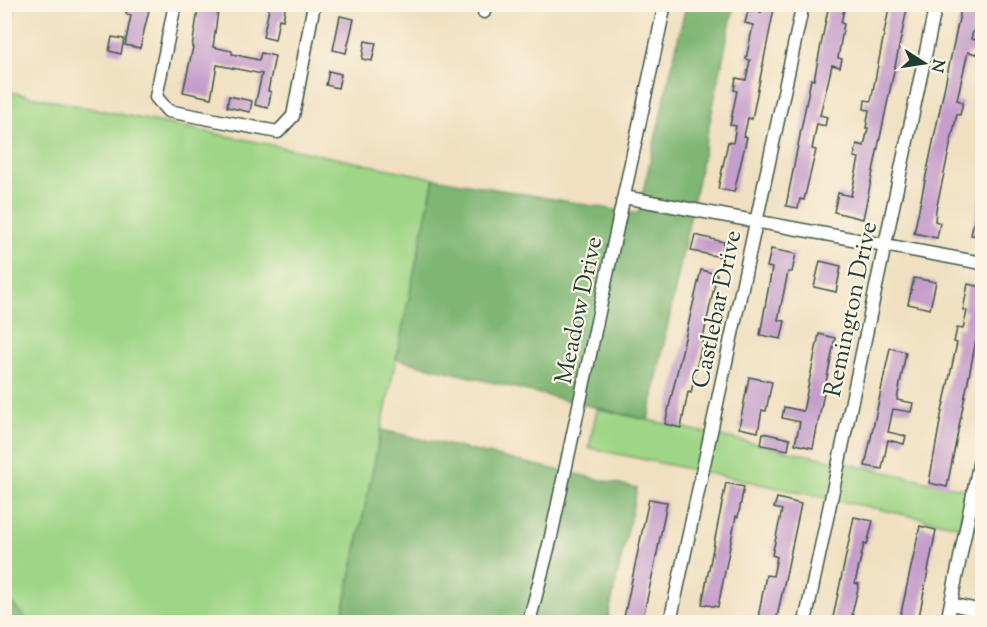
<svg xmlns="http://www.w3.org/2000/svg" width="987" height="627" font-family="'Sorts Mill Goudy',serif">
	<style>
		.green { fill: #9fd586; stroke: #5f895d; stroke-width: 1.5 }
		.forest { fill: #7fb673; stroke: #4f7a54; stroke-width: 1.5 }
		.building { fill: #c59ecb }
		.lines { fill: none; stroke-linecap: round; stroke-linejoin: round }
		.minor-casing { stroke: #3e5549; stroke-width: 15 }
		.minor { stroke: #fff; stroke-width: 12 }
		.labels { text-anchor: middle; stroke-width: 4.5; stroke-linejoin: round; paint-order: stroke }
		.street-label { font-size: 24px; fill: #1f3d34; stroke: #fcf5e5 }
	</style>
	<rect width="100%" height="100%" fill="#fcf5e5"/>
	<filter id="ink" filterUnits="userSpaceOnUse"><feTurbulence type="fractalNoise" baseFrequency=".0167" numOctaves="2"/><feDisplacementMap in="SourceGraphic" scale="12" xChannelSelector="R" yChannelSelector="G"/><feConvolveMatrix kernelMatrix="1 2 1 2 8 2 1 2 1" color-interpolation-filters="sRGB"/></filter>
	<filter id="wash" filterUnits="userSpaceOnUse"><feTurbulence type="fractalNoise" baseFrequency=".008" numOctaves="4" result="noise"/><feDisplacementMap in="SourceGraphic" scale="24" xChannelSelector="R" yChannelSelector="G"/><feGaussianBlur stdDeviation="1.35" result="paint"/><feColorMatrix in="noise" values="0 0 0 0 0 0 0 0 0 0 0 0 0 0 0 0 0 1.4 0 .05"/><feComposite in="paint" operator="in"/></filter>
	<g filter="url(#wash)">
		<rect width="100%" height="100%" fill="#f0e0c1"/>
		<!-- green -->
		<g class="green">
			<path d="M 5,4 L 15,5 L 5,55 L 4,5 Z"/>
			<path d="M 5,91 L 434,178 L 341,622 L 29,622 L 5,596 Z"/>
			<path d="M 597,409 L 982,493 L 982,531 L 589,448 Z"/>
		</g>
		<!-- forest -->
		<g class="forest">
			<path d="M 686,5 L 734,5 L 648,420 L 396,359 L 434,178 L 638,214 Z"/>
			<path d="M 381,430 L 637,488 L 607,622 L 341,622 Z"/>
			<path d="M 5,596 L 29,622 L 5,622 Z"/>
		</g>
		<g id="blocks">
			<!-- building -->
			<g class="building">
				<path d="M 199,4 L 219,4 L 213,47 L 232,51 L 232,54 L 259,60 L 261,53 L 275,56 L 268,91 L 271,92 L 268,108 L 255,105 L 262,74 L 217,65 L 211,98 L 183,92 L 193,47 L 192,47 Z"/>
				<path d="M 270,4 L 286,4 L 283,20 L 279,19 L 275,40 L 263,37 Z"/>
				<path d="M 763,4 L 775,4 L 752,119 L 748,118 L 744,136 L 747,137 L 734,192 L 718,189 L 728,142 L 733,143 L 736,126 L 730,125 L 737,91 L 734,90 L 736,78 L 746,80 L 750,60 L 746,59 L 753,25 L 745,23 L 748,11 L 761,13 Z"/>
				<path d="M 829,4 L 845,4 L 841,23 L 844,24 L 838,58 L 842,59 L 840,67 L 832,65 L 829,78 L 820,115 L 827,117 L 825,126 L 817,124 L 812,149 L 816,150 L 804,200 L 800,199 L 798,208 L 786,206 L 811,79 L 814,80 Z"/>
				<path d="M 893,4 L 908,4 L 863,219 L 834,212 L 838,193 L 851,196 L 859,158 L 854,157 L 857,144 L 864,146 L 868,128 L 866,128 L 869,110 L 864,109 L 865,100 L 871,101 L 889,8 L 892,9 Z"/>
				<path d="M 962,4 L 981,4 L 971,39 L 979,41 L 977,54 L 968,52 L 961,82 L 957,100 L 963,102 L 960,115 L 957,114 L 936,210 L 935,221 L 940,223 L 937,238 L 914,233 Z"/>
				<path d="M 128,6 L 149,10 L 140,48 L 125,45 L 131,15 L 126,14 Z"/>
				<path d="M 340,16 L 354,19 L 346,53 L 333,50 Z"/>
				<path d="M 112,37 L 124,39 L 121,54 L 109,51 Z"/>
				<path d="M 365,41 L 376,43 L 372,61 L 362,59 Z"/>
				<path d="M 329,71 L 341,74 L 338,88 L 326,85 Z"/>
				<path d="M 229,96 L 252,101 L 250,112 L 227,107 Z"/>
				<path d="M 979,198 L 982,198 L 982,237 L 971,235 Z"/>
				<path d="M 695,235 L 724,242 L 721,257 L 691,251 Z"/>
				<path d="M 771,249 L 796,254 L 792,272 L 788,272 L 778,320 L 785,321 L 781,339 L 760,335 L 772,268 L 767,267 Z"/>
				<path d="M 820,261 L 841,266 L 836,292 L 814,287 Z"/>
				<path d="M 701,270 L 717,274 L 691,393 L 688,392 L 681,428 L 665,424 Z"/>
				<path d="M 914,278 L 936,282 L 930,309 L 908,304 Z"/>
				<path d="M 968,284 L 982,287 L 982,310 L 947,487 L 929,483 L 941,416 L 957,343 L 954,342 L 957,328 L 963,329 L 967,311 L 963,310 Z"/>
				<path d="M 819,334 L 835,338 L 813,448 L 795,444 L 800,422 L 782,418 L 784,407 L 803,411 Z"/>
				<path d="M 890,348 L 906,352 L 897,400 L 913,403 L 911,412 L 893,409 L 888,432 L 906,436 L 904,444 L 888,440 L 882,469 L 865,466 Z"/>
				<path d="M 749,377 L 772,382 L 766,411 L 762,410 L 758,432 L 739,428 Z"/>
				<path d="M 763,433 L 790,439 L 788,450 L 761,445 Z"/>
				<path d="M 726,483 L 744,487 L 738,517 L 736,516 L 718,607 L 702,604 Z"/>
				<path d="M 777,498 L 801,504 L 776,622 L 758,618 L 766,575 L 773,576 L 777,557 L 772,555 L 782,510 L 774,508 Z"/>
				<path d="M 649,499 L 667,502 L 655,563 L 642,622 L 623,622 Z"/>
				<path d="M 854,517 L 873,521 L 867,545 L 864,544 L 855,583 L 859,584 L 852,614 L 854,615 L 853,622 L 832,622 Z"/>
				<path d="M 920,526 L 936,530 L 918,622 L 899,622 Z"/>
			</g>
		</g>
	</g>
	<g filter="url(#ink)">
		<use href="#blocks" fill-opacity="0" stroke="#3e5549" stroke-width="1.5"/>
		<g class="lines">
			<!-- minor casing -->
			<g class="minor-casing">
				<g id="minor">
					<path d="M 175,4 L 156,97 L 168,111 L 278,132 L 293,116 L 314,4"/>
					<path d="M 484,12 L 485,4"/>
					<path d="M 624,197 L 982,263"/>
					<path d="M 951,604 L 982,611"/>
					<path d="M 529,622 L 550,541 L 665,4"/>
					<path d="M 670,622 L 803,4"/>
					<path d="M 805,622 L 936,4"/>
					<path d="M 947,622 L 982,450"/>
				</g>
			</g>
			<!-- minor -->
			<use href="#minor" class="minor"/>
		</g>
	</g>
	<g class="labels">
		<!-- street labels -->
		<g class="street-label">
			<text transform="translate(716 309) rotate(-78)" y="8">Castlebar Drive</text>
			<text transform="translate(850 309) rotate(-78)" y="8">Remington Drive</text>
			<text transform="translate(578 310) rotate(-78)" y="8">Meadow Drive</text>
		</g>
	</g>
	<!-- margin -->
	<rect width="987" height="627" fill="none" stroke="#fcf5e5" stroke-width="24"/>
	<!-- north arrow -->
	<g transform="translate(924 63) rotate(102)" stroke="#fcf5e5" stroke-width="4.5" paint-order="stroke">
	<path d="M0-4.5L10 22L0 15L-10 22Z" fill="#1f3d34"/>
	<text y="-9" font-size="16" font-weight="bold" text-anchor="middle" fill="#1f3d34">N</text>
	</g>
</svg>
